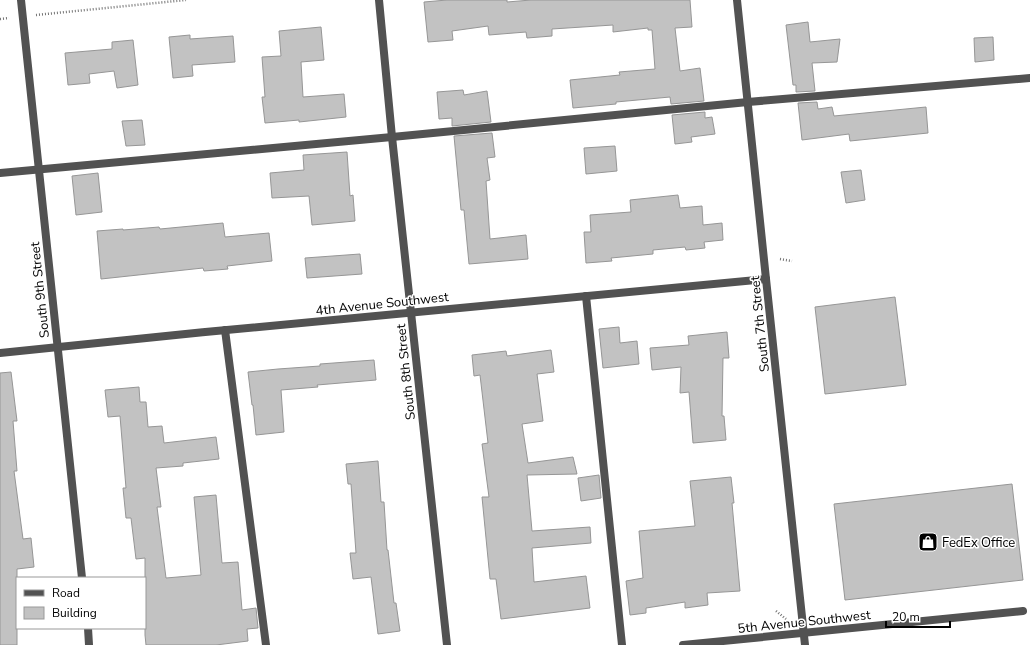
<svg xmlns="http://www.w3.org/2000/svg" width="1030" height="645" font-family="'Nunito Sans',sans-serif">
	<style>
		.building { fill: #c2c2c2; stroke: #969696 }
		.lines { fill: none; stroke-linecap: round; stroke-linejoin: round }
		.path { stroke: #747474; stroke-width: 2.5; stroke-dasharray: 1 2; stroke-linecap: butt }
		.service { stroke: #525252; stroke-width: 8 }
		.minor { stroke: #525252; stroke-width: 8 }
		.labels { text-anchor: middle; stroke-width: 3; stroke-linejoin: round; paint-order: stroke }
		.street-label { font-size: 13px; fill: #000; stroke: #fff }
		.poi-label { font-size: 13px; fill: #000; stroke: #fff; text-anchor: start }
	</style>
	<rect width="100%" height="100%" fill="#fff"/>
	<!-- building -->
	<g class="building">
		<path d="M 447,0 L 507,0 L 507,2 L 531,0 L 690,0 L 692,27 L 675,28 L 680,71 L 700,68 L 704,101 L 671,104 L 670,97 L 616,102 L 616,104 L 573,108 L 570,80 L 620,75 L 619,72 L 655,69 L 652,30 L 648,30 L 648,28 L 613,32 L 613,25 L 552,29 L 552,36 L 527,38 L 526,32 L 489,35 L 488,26 L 452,31 L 453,40 L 428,42 L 424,2 Z"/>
		<path d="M 808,22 L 810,42 L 840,39 L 837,62 L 812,63 L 815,91 L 796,92 L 796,85 L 793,85 L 786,25 Z"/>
		<path d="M 321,27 L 324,60 L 301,62 L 303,97 L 344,94 L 346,117 L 299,122 L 299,120 L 265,123 L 262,97 L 265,97 L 262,57 L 281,56 L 279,31 Z"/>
		<path d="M 190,35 L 190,39 L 233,36 L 235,62 L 192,65 L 193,76 L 173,78 L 169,37 Z"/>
		<path d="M 993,37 L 994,60 L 975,62 L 974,38 Z"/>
		<path d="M 133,40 L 138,85 L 117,88 L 114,71 L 89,74 L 90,83 L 68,85 L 65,53 L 112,49 L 112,42 Z"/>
		<path d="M 463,90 L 464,95 L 487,91 L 491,122 L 452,126 L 452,118 L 439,119 L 437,92 Z"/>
		<path d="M 817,102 L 818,109 L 832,107 L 834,116 L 926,107 L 928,133 L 850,141 L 849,134 L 802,140 L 798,103 Z"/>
		<path d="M 705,112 L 705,118 L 712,117 L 715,134 L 691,137 L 692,142 L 675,144 L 672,115 Z"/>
		<path d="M 142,120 L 145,145 L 126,146 L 122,121 Z"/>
		<path d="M 492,133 L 495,157 L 487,158 L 490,180 L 486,181 L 490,239 L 526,235 L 528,259 L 469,264 L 464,210 L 461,210 L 454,136 Z"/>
		<path d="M 615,146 L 617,171 L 586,174 L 584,148 Z"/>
		<path d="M 347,152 L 350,196 L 353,195 L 355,221 L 312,225 L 309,196 L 272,198 L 270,173 L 304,170 L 303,155 Z"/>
		<path d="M 861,170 L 865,200 L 846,203 L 841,172 Z"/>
		<path d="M 98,173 L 102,212 L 76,215 L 72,176 Z"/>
		<path d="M 678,195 L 680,208 L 702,206 L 703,225 L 722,223 L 723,240 L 704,242 L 705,248 L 686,250 L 685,247 L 653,250 L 653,254 L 611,258 L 612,261 L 586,263 L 584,232 L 591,232 L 590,215 L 631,212 L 630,200 Z"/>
		<path d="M 223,223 L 225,237 L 269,233 L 272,261 L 227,266 L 228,269 L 204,271 L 203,268 L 101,279 L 97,231 L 123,229 L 123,230 L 159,227 L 160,229 Z"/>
		<path d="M 360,254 L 362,274 L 307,278 L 305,258 Z"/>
		<path d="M 895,297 L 906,385 L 825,394 L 815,307 Z"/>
		<path d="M 619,327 L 620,343 L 637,341 L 639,364 L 603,368 L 599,329 Z"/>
		<path d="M 727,332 L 729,358 L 723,358 L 722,416 L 724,416 L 726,440 L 693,443 L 689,392 L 680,393 L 681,367 L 652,370 L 650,348 L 689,345 L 688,336 Z"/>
		<path d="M 551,350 L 554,372 L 537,374 L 543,421 L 522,424 L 528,463 L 573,457 L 577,474 L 527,475 L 532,531 L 590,527 L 591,543 L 532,548 L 534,582 L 586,576 L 590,608 L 501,619 L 496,579 L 490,579 L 482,497 L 489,497 L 482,444 L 488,443 L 480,375 L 474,376 L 472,355 L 506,351 L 507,356 Z"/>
		<path d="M 374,360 L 376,380 L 317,385 L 318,387 L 281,390 L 284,432 L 256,435 L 253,405 L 252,405 L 248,372 L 278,369 L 320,366 L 320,364 Z"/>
		<path d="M 11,372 L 17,421 L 13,421 L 17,471 L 14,471 L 23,539 L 31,538 L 34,567 L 17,569 L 17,645 L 0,645 L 0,373 Z"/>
		<path d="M 139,387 L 140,402 L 146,402 L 148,427 L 162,426 L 164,443 L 216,437 L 219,459 L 183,463 L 183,466 L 156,468 L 161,507 L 157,507 L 166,578 L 201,575 L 194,497 L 216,495 L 222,563 L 238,562 L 242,610 L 256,608 L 258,628 L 247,629 L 248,641 L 216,645 L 146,645 L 145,635 L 145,558 L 136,559 L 131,518 L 126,518 L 123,488 L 126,488 L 120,416 L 108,417 L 105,390 Z"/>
		<path d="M 378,461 L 381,502 L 384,502 L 387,550 L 388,550 L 394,603 L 396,603 L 400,631 L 378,634 L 371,577 L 353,579 L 350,553 L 356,553 L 351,484 L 348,484 L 346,464 Z"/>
		<path d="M 599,475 L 601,498 L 581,501 L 578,478 Z"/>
		<path d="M 731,477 L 734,503 L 732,503 L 740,591 L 707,593 L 708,605 L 685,608 L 685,602 L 646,608 L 646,613 L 630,615 L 626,581 L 643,578 L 639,531 L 695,526 L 690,481 Z"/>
		<path d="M 1012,484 L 1023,580 L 845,600 L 834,504 Z"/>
	</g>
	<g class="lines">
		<!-- path -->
		<g class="path">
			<path d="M 36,15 L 186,0"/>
			<path d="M 0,19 L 9,18"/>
			<path d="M 780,259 L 792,261"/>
			<path d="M 776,611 L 786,619"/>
		</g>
		<!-- service -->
		<g class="service">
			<path d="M 0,173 L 392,137 L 748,102 L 1030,78"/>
			<path d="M 586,296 L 622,645"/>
			<path d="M 225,330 L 266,645"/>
		</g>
		<!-- minor -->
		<g class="minor">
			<path d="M 21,0 L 82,578"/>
			<path d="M 379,0 L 392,137 L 447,645"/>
			<path d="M 737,0 L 766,279 L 805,645"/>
			<path d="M 0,353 C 255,326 510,303 766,279"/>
			<path d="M 88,628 L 89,645"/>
			<path d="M 683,645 L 1023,611"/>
		</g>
	</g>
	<!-- icons -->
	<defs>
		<g id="shop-square" transform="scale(1)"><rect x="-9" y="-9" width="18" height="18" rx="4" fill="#000" stroke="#fff"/><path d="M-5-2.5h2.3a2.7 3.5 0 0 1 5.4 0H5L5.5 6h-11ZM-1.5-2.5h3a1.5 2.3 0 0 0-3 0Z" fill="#fff"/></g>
	</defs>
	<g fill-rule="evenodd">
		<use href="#shop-square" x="928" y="542"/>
	</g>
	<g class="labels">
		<!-- street labels -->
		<g class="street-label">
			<text transform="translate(39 290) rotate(-96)" y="5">South 9th Street</text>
			<text transform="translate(382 303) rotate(-6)" y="5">4th Avenue Southwest</text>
			<text transform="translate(759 324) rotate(-96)" y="5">South 7th Street</text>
			<text transform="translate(405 372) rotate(-96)" y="5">South 8th Street</text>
			<text transform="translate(804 621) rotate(-6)" y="5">5th Avenue Southwest</text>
		</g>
		<!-- poi labels -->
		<g class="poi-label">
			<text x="942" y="547">FedEx Office</text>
		</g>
	</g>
	<!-- legend -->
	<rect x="16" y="577" width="130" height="52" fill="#ffffff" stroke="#999999"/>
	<rect x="24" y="590" width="20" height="6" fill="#525252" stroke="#999999"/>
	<text x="52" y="597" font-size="12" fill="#000000">Road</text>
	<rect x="24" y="607" width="20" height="12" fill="#c2c2c2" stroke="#999999"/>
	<text x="52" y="617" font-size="12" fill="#000000">Building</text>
	<!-- scale -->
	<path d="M886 621v6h64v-6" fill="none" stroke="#000000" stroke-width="2"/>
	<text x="892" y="621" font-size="12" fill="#000000" stroke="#ffffff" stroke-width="3" paint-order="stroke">20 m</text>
</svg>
